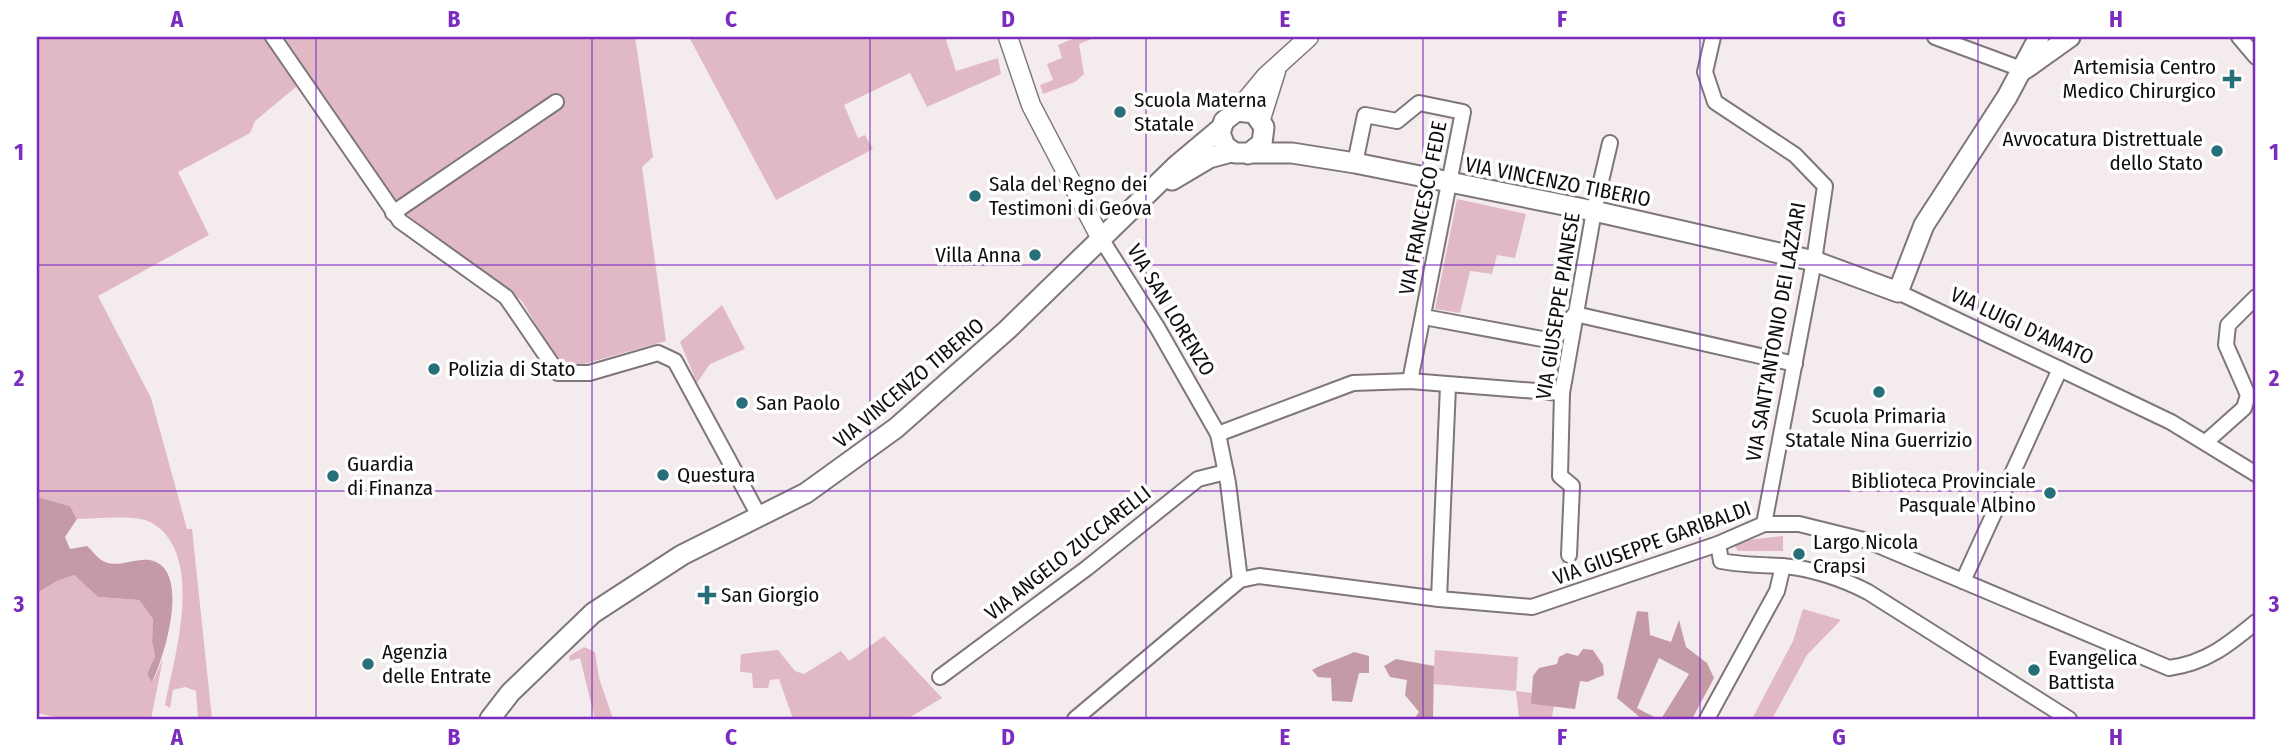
<svg xmlns="http://www.w3.org/2000/svg" width="2293" height="756" font-family="'Fira Sans Condensed',sans-serif">
	<style>
		.green { fill: #e1b9c5 }
		.forest { fill: #c49aa7 }
		.lines { fill: none; stroke-linecap: round; stroke-linejoin: round }
		.minor-tunnel { stroke: #d2cacc; stroke-width: 14; stroke-dasharray: 14 7; stroke-linecap: butt }
		.minor-casing { stroke: #7e7678; stroke-width: 18 }
		.tertiary-casing { stroke: #7e7678; stroke-width: 21 }
		.secondary-casing { stroke: #7e7678; stroke-width: 23 }
		.minor { stroke: #fff; stroke-width: 14 }
		.tertiary { stroke: #fff; stroke-width: 18 }
		.secondary { stroke: #fff; stroke-width: 19 }
		.grid { fill: none; stroke: #7b2cbf; stroke-width: 2; stroke-opacity: 0.55 }
		.poi-dot { fill: #266f79; stroke: #fff; stroke-width: 2.5 }
		.labels { text-anchor: middle; stroke-width: 7; stroke-linejoin: round; paint-order: stroke }
		.poi-label { font-size: 21px; fill: #110e0f; stroke: #fff; text-anchor: start }
		.street-label { font-size: 21px; fill: #110e0f; stroke: #fff }
		.neatline { fill: none; stroke: #7b2cbf; stroke-width: 2.5 }
		.grid-label { font-size: 23px; text-anchor: middle; font-weight: bold; fill: #7b2cbf }
	</style>
	<rect width="100%" height="100%" fill="#f4ebed"/>
	<!-- green -->
	<g class="green">
		<path d="M 37,37 L 267,37 L 297,86 L 255,121 L 250,133 L 178,172 L 209,235 L 98,296 L 151,398 L 187,529 L 192,529 L 212,719 L 198,719 L 196,691 L 185,687 L 173,690 L 170,708 L 165,705 C 174,658 206,555 152,523 C 137,514 95,519 77,519 L 70,506 L 37,497 Z"/>
		<path d="M 284,37 L 635,37 L 653,157 L 642,167 L 666,341 L 580,365 L 562,361 L 551,350 L 522,301 L 409,216 L 392,200 L 307,77 Z"/>
		<path d="M 689,37 L 945,37 L 956,71 L 998,58 L 1001,74 L 927,107 L 910,73 L 844,105 L 858,138 L 865,135 L 873,149 L 776,200 Z"/>
		<path d="M 1077,37 L 1096,37 L 1079,44 L 1084,74 L 1075,82 L 1043,94 L 1040,85 L 1053,80 L 1047,64 L 1062,58 L 1058,45 Z"/>
		<path d="M 1457,199 L 1526,214 L 1515,258 L 1497,255 L 1492,274 L 1470,271 L 1460,313 L 1435,309 Z"/>
		<path d="M 722,305 L 745,349 L 710,364 L 697,383 L 680,342 Z"/>
		<path d="M 1783,536 L 1783,551 L 1738,551 L 1735,547 L 1739,541 Z"/>
		<path d="M 74,575 L 98,597 L 139,600 L 153,619 L 152,641 L 155,656 L 147,674 L 153,681 L 163,659 L 151,719 L 64,719 L 37,713 L 37,593 L 57,581 Z"/>
		<path d="M 1803,609 L 1841,620 L 1807,655 L 1772,719 L 1752,719 L 1793,641 Z"/>
		<path d="M 884,636 L 942,698 L 907,719 L 793,719 L 779,679 L 770,680 L 768,688 L 753,688 L 752,673 L 740,672 L 741,654 L 778,650 L 795,671 L 804,674 L 841,651 L 849,661 Z"/>
		<path d="M 584,647 L 595,652 L 599,678 L 613,719 L 595,719 L 580,658 L 570,661 L 569,656 Z"/>
		<path d="M 1435,650 L 1518,657 L 1516,691 L 1532,693 L 1532,704 L 1554,706 L 1552,717 L 1519,718 L 1516,691 L 1433,684 Z"/>
	</g>
	<!-- forest -->
	<g class="forest">
		<path d="M 37,497 L 70,506 L 77,519 L 65,537 L 70,549 L 87,546 C 92,550 97,558 103,561 C 119,570 140,554 156,562 C 189,577 164,658 152,682 L 147,674 L 155,656 L 152,641 L 153,619 L 139,600 L 98,597 L 74,575 L 57,581 L 37,593 Z"/>
		<path d="M 1637,611 L 1648,612 L 1650,635 L 1671,642 L 1679,620 L 1686,647 L 1707,663 L 1714,678 L 1692,719 L 1661,719 L 1689,674 L 1659,658 L 1637,708 L 1658,719 L 1642,719 L 1617,698 Z"/>
		<path d="M 1583,649 L 1593,650 L 1603,665 L 1604,675 L 1587,682 L 1580,681 L 1575,709 L 1531,704 L 1533,676 L 1539,668 L 1557,664 L 1559,657 L 1567,653 L 1578,656 Z"/>
		<path d="M 1354,652 L 1369,656 L 1369,673 L 1359,673 L 1352,702 L 1332,701 L 1331,678 L 1318,677 L 1312,670 C 1324,663 1340,659 1354,652 Z"/>
		<path d="M 1396,659 L 1434,666 L 1433,719 L 1414,719 L 1419,712 L 1405,695 L 1407,680 L 1390,677 L 1384,666 Z"/>
	</g>
	<g class="lines">
		<!-- minor-tunnel -->
		<path class="minor-tunnel" d="M 1568,585 L 1569,555"/>
		<!-- minor casing -->
		<g class="minor-casing">
			<g id="minor">
				<path d="M 273,37 L 400,221 L 506,297 L 558,373 L 589,373 L 658,353 L 675,361 L 758,514"/>
				<path d="M 1713,37 L 1705,72 L 1715,102 L 1795,155 L 1825,186 L 1814,261 L 1764,524"/>
				<path d="M 1935,37 L 2024,70"/>
				<path d="M 2239,37 L 2256,57"/>
				<path d="M 1355,163 L 1365,115 L 1397,121 L 1419,103 L 1463,112 L 1410,381"/>
				<path d="M 393,213 L 556,102"/>
				<path d="M 1100,237 L 1157,327 L 1218,434 L 1228,483 L 1240,580"/>
				<path d="M 1898,292 L 2171,422 L 2256,474"/>
				<path d="M 1424,317 L 1553,341 L 1575,314 L 1795,364"/>
				<path d="M 1218,434 L 1353,383 L 1410,381 L 1562,393"/>
				<path d="M 2207,441 L 2244,408 L 2248,395 L 2226,345 L 2228,325 L 2256,297"/>
				<path d="M 1718,544 L 1721,561 C 1742,565 1761,565 1782,566 C 1811,568 1843,579 1868,592 L 2069,719"/>
				<path d="M 1569,555 L 1572,486 L 1560,476 L 1562,393 L 1594,211 L 1610,143"/>
				<path d="M 1963,581 L 2060,369"/>
				<path d="M 1439,599 L 1448,386"/>
				<path d="M 940,677 L 1087,568 L 1198,479 L 1226,472"/>
				<path d="M 1075,719 L 1240,580 L 1259,576 L 1439,599 L 1532,607 L 1718,544 L 1764,524 L 1799,524 L 1868,541 L 2169,668 C 2206,663 2228,645 2256,622"/>
				<path d="M 1707,719 L 1777,591 L 1783,566"/>
			</g>
		</g>
		<!-- tertiary casing -->
		<g class="tertiary-casing">
			<g id="tertiary">
				<path d="M 1008,37 L 1031,105 L 1100,237"/>
				<path d="M 1237,111 L 1266,76 L 1309,37"/>
				<path d="M 1261,119 L 1276,71"/>
			</g>
		</g>
		<!-- secondary casing -->
		<g class="secondary-casing">
			<g id="secondary">
				<path d="M 2025,69 L 2070,37"/>
				<path d="M 1248,154 L 1262,143 L 1264,127 L 1254,113 L 1237,111 L 1224,121 L 1220,133 L 1225,146 L 1235,153 L 1292,153 L 1355,163 L 1594,211 L 1814,261 L 1898,292 L 1924,225 L 2007,97 L 2039,37"/>
				<path d="M 1172,180 L 1209,158 L 1231,152"/>
				<path d="M 490,719 L 510,693 L 593,613 L 682,555 L 806,493 L 896,428 L 1007,330 L 1177,165 L 1220,129"/>
			</g>
		</g>
		<!-- minor -->
		<use href="#minor" class="minor"/>
		<!-- tertiary -->
		<use href="#tertiary" class="tertiary"/>
		<!-- secondary -->
		<use href="#secondary" class="secondary"/>
	</g>
	<!-- grid -->
	<path class="grid" d="M 316,37 L 316,719M 592,37 L 592,719M 870,37 L 870,719M 1146,37 L 1146,719M 1423,37 L 1423,719M 1700,37 L 1700,719M 1978,37 L 1978,719M 37,265 L 2256,265M 37,491 L 2256,491"/>
	<!-- markers -->
	<g class="poi-dot">
		<path d="M2228.5 68.5h7v7h7v7h-7v7h-7v-7h-7v-7h7z"/>
		<circle cx="1120" cy="112" r="7"/>
		<circle cx="2217" cy="151" r="7"/>
		<circle cx="975" cy="196" r="7"/>
		<circle cx="1035" cy="255" r="7"/>
		<circle cx="434" cy="369" r="7"/>
		<circle cx="1879" cy="392" r="7"/>
		<circle cx="742" cy="403" r="7"/>
		<circle cx="663" cy="475" r="7"/>
		<circle cx="333" cy="476" r="7"/>
		<circle cx="2050" cy="493" r="7"/>
		<circle cx="1799" cy="554" r="7"/>
		<path d="M703.5 584.5h7v7h7v7h-7v7h-7v-7h-7v-7h7z"/>
		<circle cx="368" cy="664" r="7"/>
		<circle cx="2034" cy="670" r="7"/>
	</g>
	<g class="labels">
		<!-- poi labels -->
		<g class="poi-label">
			<text x="2216" y="74" text-anchor="end">Artemisia Centro<tspan x="2216" dy="24">Medico Chirurgico</tspan></text>
			<text x="1134" y="107">Scuola Materna<tspan x="1134" dy="24">Statale</tspan></text>
			<text x="2203" y="146" text-anchor="end">Avvocatura Distrettuale<tspan x="2203" dy="24">dello Stato</tspan></text>
			<text x="989" y="191">Sala del Regno dei<tspan x="989" dy="24">Testimoni di Geova</tspan></text>
			<text x="1021" y="262" text-anchor="end">Villa Anna</text>
			<text x="448" y="376">Polizia di Stato</text>
			<text x="756" y="410">San Paolo</text>
			<text x="1879" y="423" text-anchor="middle">Scuola Primaria<tspan x="1879" dy="24">Statale Nina Guerrizio</tspan></text>
			<text x="347" y="471">Guardia<tspan x="347" dy="24">di Finanza</tspan></text>
			<text x="677" y="482">Questura</text>
			<text x="2036" y="488" text-anchor="end">Biblioteca Provinciale<tspan x="2036" dy="24">Pasquale Albino</tspan></text>
			<text x="1813" y="549">Largo Nicola<tspan x="1813" dy="24">Crapsi</tspan></text>
			<text x="721" y="602">San Giorgio</text>
			<text x="382" y="659">Agenzia<tspan x="382" dy="24">delle Entrate</tspan></text>
			<text x="2048" y="665">Evangelica<tspan x="2048" dy="24">Battista</tspan></text>
		</g>
		<!-- street labels -->
		<g class="street-label">
			<text transform="translate(1558 182) rotate(11)" y="7">VIA VINCENZO TIBERIO</text>
			<text transform="translate(1423 208) rotate(-79)" y="7">VIA FRANCESCO FEDE</text>
			<text transform="translate(1558 306) rotate(-81)" y="7">VIA GIUSEPPE PIANESE</text>
			<text transform="translate(1171 310) rotate(59)" y="7">VIA SAN LORENZO</text>
			<text transform="translate(2022 326) rotate(25)" y="7">VIA LUIGI D'AMATO</text>
			<text transform="translate(1776 332) rotate(-80)" y="7">VIA SANT'ANTONIO DEI LAZZARI</text>
			<text transform="translate(909 383) rotate(-40)" y="7">VIA VINCENZO TIBERIO</text>
			<text transform="translate(1652 543) rotate(-20)" y="7">VIA GIUSEPPE GARIBALDI</text>
			<text transform="translate(1068 553) rotate(-38)" y="7">VIA ANGELO ZUCCARELLI</text>
		</g>
	</g>
	<!-- border -->
	<rect width="2293" height="756" fill="none" stroke="#ffffff" stroke-width="77"/>
	<rect x="38" y="38" width="2216" height="680" class="neatline"/>
	<g class="grid-label">
		<text x="177" y="27">A</text>
		<text x="454" y="27">B</text>
		<text x="731" y="27">C</text>
		<text x="1008" y="27">D</text>
		<text x="1285" y="27">E</text>
		<text x="1562" y="27">F</text>
		<text x="1839" y="27">G</text>
		<text x="2116" y="27">H</text>
		<text x="19" y="160">1</text>
		<text x="2274" y="160">1</text>
		<text x="19" y="386">2</text>
		<text x="2274" y="386">2</text>
		<text x="19" y="612">3</text>
		<text x="2274" y="612">3</text>
		<text x="177" y="745">A</text>
		<text x="454" y="745">B</text>
		<text x="731" y="745">C</text>
		<text x="1008" y="745">D</text>
		<text x="1285" y="745">E</text>
		<text x="1562" y="745">F</text>
		<text x="1839" y="745">G</text>
		<text x="2116" y="745">H</text>
	</g>
</svg>
